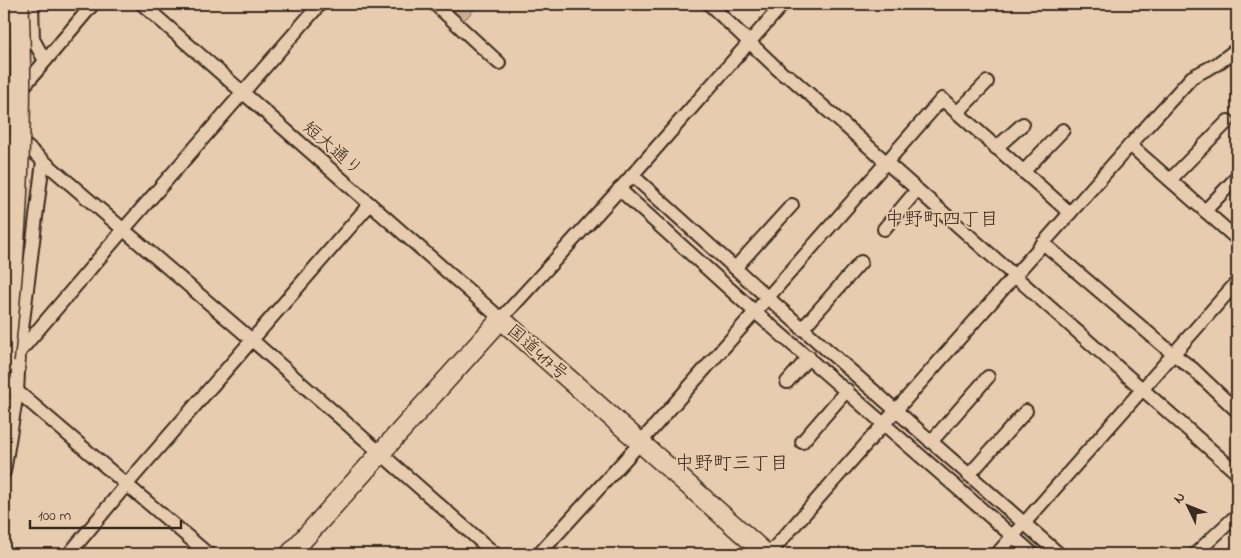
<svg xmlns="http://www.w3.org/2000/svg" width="1241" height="558" font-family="'Indie Flower','Klee One',sans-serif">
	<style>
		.green { fill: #c9ae95; stroke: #826c5a }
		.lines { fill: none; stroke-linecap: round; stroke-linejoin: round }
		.minor-casing { stroke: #3b2a1e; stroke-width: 16 }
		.highway-casing { stroke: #3b2a1e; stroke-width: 22 }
		.minor { stroke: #e8ccaf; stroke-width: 12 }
		.highway { stroke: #e8ccaf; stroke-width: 19 }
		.highway-bridge-casing { stroke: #3b2a1e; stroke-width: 22; stroke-linecap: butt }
		.highway-bridge { stroke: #e8ccaf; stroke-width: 19 }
		.labels { text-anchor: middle; stroke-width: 4; stroke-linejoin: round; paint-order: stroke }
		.street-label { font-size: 18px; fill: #3b2a1e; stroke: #e8ccaf }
		.neighbourhood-label { font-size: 19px; fill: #3b2a1e; stroke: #e8ccaf }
	</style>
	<rect width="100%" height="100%" fill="#e8ccaf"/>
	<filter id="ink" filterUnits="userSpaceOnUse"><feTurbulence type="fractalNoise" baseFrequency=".02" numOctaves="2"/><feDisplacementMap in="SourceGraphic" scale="10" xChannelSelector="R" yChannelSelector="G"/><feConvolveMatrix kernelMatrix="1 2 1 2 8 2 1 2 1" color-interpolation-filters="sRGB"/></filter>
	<g filter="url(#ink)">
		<!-- green -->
		<path class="green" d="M 438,4 L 479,4 L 461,24 Z"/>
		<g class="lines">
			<!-- minor casing -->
			<g class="minor-casing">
				<g id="minor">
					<path d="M 32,4 L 33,39 L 45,61"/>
					<path d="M 142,4 L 501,319 L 628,180 L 783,4"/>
					<path d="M 435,4 L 499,63"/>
					<path d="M 709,4 L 784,75 L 790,77 L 1237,473"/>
					<path d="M 4,110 L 93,4"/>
					<path d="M 957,113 L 987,82"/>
					<path d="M 4,127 L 252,340 L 495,554"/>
					<path d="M 1130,145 L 1237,239"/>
					<path d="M 996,148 L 1023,124"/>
					<path d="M 4,150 L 22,143"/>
					<path d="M 1023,172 L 1063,130"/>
					<path d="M 632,175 L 767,297 L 1059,554"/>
					<path d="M 1170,180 L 1228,121"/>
					<path d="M 619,189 L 754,311 L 1033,554"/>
					<path d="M 1205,211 L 1237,177"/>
					<path d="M 884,229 L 917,190"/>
					<path d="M 1043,243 L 1173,354 L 1193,369 L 1237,411"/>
					<path d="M 735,268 L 792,205"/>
					<path d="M 802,329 L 861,262"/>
					<path d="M 4,370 L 124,229 L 320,4"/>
					<path d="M 4,380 L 208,554"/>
					<path d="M 787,382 L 809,357"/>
					<path d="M 802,442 L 847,390"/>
					<path d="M 931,442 L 988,377"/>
					<path d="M 4,472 L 17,392 L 19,353 L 43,161"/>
					<path d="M 969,475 L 1026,411"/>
					<path d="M 69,554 L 127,484 L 370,204"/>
					<path d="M 539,554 L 632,452 L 942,99 L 1070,213"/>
					<path d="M 769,554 L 1130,145 L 1192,77 L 1217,64 L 1237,49"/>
					<path d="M 997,554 L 1237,282"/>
					<path d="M 1195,554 L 1237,515"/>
				</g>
			</g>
			<!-- highway casing -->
			<g class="highway-casing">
				<path id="highway" d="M 290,554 L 501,319 L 766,554"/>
			</g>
			<!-- minor -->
			<use href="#minor" class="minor"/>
			<!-- highway -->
			<use href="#highway" class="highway"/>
			<!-- highway-bridge casing -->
			<g class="highway-bridge-casing">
				<path id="highway-bridge" d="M 4,360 C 17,241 24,123 19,4"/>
			</g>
			<!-- highway-bridge -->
			<use href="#highway-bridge" class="highway-bridge"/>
		</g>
	</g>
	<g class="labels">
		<!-- street labels -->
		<g class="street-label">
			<text transform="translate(333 148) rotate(41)" y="6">短大通り</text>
			<text transform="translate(538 352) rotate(41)" y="6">国道417号</text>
		</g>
		<!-- neighbourhood labels -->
		<g class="neighbourhood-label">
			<text x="942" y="225">中野町四丁目</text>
			<text x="732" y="469">中野町三丁目</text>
		</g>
	</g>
	<!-- margin -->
	<rect width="1241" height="558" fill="none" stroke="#e8ccaf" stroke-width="20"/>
	<rect x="10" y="10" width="1221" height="538" fill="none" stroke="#3b2a1e" stroke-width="2" filter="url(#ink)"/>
	<!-- north arrow -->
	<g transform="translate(1188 506) rotate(313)" stroke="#e8ccaf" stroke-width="4" paint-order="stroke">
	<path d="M0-4L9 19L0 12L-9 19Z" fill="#3b2a1e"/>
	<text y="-8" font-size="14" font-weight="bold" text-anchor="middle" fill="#3b2a1e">N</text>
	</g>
	<!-- scale -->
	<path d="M30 520v8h151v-8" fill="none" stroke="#3b2a1e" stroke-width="2.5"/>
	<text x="38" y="520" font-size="15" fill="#3b2a1e" stroke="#e8ccaf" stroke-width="4" paint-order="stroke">100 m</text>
</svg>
